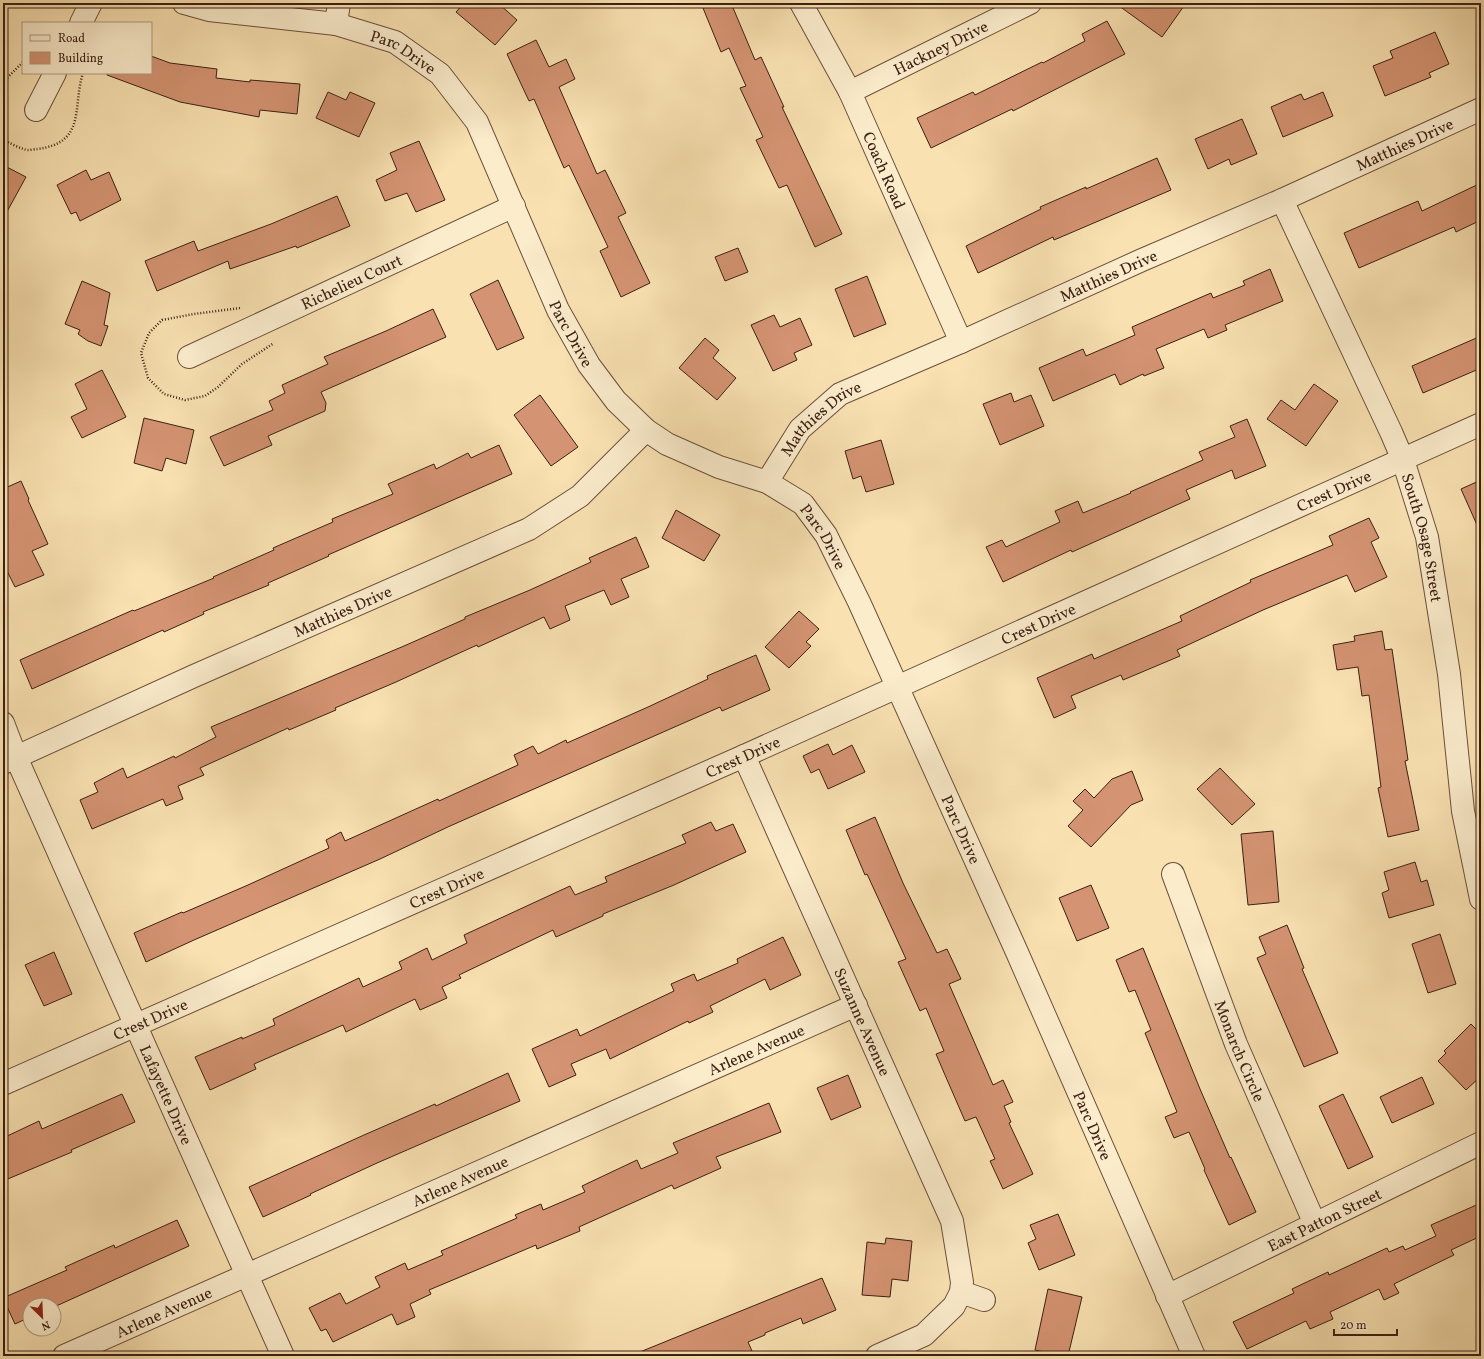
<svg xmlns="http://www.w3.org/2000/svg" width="1484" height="1359" font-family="Vollkorn,serif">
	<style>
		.building { fill: #d49372; stroke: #3c2014 }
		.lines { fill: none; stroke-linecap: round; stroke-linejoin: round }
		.minor-casing { stroke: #6b503b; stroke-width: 24 }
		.path { stroke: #3c2014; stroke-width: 2.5; stroke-dasharray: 1 2; stroke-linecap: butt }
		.minor { stroke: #fbeccc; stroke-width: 22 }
		.labels { text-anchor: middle; stroke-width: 3; stroke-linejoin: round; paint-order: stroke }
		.street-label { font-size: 16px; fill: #3c2014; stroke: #fbeccc }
	</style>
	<rect width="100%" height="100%" fill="#f9e1b1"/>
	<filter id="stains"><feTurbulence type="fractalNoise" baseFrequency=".005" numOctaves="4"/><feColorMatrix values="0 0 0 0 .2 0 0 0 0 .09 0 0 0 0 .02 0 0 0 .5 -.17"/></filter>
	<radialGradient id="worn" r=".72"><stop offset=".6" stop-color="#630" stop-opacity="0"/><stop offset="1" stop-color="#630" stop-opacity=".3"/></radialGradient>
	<!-- building -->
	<g class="building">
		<path d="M 464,3 L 498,3 L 517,20 L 495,45 L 456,12 Z"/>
		<path d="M 715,3 L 731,3 L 755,60 L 761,57 L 784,107 L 782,107 L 842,234 L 815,247 L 787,185 L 779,188 L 756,140 L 763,137 L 740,88 L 746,86 L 729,48 L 721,52 L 703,8 Z"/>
		<path d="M 1115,3 L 1186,3 L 1162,37 Z"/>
		<path d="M 1107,21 L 1125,54 L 1013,111 L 1012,109 L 931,148 L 917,118 L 973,92 L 975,95 L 1042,62 L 1043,63 L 1085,41 L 1082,34 Z"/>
		<path d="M 1435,32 L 1449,64 L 1429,73 L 1431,77 L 1385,96 L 1373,66 L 1393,58 L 1390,51 Z"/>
		<path d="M 536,40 L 549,67 L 566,59 L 575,79 L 559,87 L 597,174 L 605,170 L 626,213 L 618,217 L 650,283 L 621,297 L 600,251 L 608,247 L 569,165 L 564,168 L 534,99 L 529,101 L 507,54 Z"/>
		<path d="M 151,56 L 170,63 L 217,69 L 216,78 L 250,82 L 250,80 L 300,84 L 297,114 L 260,110 L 259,117 L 180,102 L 107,75 L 107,73 L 151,73 Z"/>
		<path d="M 328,92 L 346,100 L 350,92 L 375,103 L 359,137 L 316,118 Z"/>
		<path d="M 1323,92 L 1333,116 L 1283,137 L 1271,107 L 1301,94 L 1304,100 Z"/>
		<path d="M 1242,119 L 1257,154 L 1231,165 L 1229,159 L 1208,169 L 1195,139 Z"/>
		<path d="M 419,141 L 445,200 L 416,212 L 407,193 L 385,201 L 376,180 L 397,170 L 390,153 Z"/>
		<path d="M 1157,158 L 1171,190 L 1054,240 L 1053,237 L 978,273 L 966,246 L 1041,209 L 1040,207 L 1086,187 L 1086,189 Z"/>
		<path d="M 3,165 L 26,177 L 3,219 Z"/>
		<path d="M 86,170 L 91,180 L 109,172 L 121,200 L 80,221 L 76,212 L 71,214 L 57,185 Z"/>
		<path d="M 1481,183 L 1481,220 L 1456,232 L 1454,227 L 1359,268 L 1344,233 L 1418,201 L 1422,211 Z"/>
		<path d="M 337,196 L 350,226 L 297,248 L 296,246 L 230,269 L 228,261 L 157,291 L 145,261 L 194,241 L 198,251 L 271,224 Z"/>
		<path d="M 738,248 L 748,272 L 725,281 L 715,257 Z"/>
		<path d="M 1270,269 L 1283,301 L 1225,325 L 1227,330 L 1208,338 L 1204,329 L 1156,349 L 1164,368 L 1144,376 L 1143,374 L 1120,385 L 1115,374 L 1053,401 L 1039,368 L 1083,349 L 1086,356 L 1135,335 L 1132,327 L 1211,293 L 1213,298 L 1245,285 L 1243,281 Z"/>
		<path d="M 867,276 L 886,324 L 854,337 L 835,289 Z"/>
		<path d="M 498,280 L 524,338 L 497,350 L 470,294 Z"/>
		<path d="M 82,281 L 110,293 L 104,325 L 108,326 L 101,346 L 88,341 L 78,334 L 80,330 L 65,324 Z"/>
		<path d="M 433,309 L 446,337 L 321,392 L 326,403 L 325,411 L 268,436 L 272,445 L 224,466 L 210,437 L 273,410 L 269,401 L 285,393 L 282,385 L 328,364 L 324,357 L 386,331 Z"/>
		<path d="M 774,315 L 780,327 L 800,318 L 812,345 L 794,353 L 797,360 L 773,371 L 751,325 Z"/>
		<path d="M 1481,336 L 1481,368 L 1423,393 L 1412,366 Z"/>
		<path d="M 705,338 L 719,350 L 713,358 L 736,378 L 717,400 L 679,368 Z"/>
		<path d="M 102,370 L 126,417 L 82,438 L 71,417 L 87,409 L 75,384 Z"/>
		<path d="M 1314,384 L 1338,401 L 1306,446 L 1267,419 L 1281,400 L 1295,410 Z"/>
		<path d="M 1011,393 L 1014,402 L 1031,395 L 1044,426 L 1000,445 L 983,404 Z"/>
		<path d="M 540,395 L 578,447 L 551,466 L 514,415 Z"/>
		<path d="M 144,418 L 194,430 L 186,464 L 166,458 L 162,471 L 134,463 Z"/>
		<path d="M 1247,419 L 1266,466 L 1235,479 L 1232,470 L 1186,490 L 1190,499 L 1072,552 L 1071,550 L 1003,582 L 986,547 L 1002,540 L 1006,547 L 1060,522 L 1055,511 L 1078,501 L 1083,513 L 1131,493 L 1130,492 L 1203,460 L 1199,452 L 1235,437 L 1230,426 Z"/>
		<path d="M 881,440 L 894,484 L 866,492 L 861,476 L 853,479 L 845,451 Z"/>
		<path d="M 499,445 L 512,474 L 328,555 L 329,556 L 268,583 L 269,585 L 203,612 L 204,614 L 164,632 L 163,630 L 32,689 L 20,660 L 133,610 L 134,611 L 214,578 L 213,577 L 274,550 L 273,548 L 333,522 L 332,519 L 393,494 L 388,484 L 434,464 L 436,469 L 468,453 L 471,458 Z"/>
		<path d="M 1481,480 L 1481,534 L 1461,489 Z"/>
		<path d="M 21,481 L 29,499 L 28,500 L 48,544 L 32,551 L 44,575 L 15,587 L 3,563 L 3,489 Z"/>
		<path d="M 676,510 L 720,535 L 704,561 L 662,538 Z"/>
		<path d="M 1369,518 L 1379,538 L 1371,542 L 1387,577 L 1355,592 L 1347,575 L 1263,610 L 1177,650 L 1180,656 L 1123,680 L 1121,675 L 1071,696 L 1076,708 L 1054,718 L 1037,678 L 1092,654 L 1094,659 L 1182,621 L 1180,616 L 1251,582 L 1250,580 L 1333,545 L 1329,536 Z"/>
		<path d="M 636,537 L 649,567 L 621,579 L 629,597 L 611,605 L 604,590 L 565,606 L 570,620 L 550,629 L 544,617 L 478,647 L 477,645 L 396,682 L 335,708 L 336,710 L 289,730 L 288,728 L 200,768 L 204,775 L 178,786 L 183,799 L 166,806 L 163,799 L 92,829 L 80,800 L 98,792 L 94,783 L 123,768 L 127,778 L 174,756 L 175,758 L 216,737 L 211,727 L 404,646 L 465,619 L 465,617 L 530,590 L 591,562 L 589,558 Z"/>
		<path d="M 799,611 L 819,629 L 806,642 L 811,646 L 789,668 L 765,647 Z"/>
		<path d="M 1382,631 L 1385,650 L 1392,649 L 1408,760 L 1405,761 L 1419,830 L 1388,837 L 1378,788 L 1381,787 L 1369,695 L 1362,696 L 1358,667 L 1337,670 L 1333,645 L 1355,641 L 1354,636 Z"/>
		<path d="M 756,655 L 770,690 L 722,711 L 720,707 L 450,826 L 380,859 L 194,940 L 146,962 L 134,933 L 182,912 L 183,913 L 248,885 L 329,848 L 326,840 L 341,832 L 345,841 L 438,799 L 439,801 L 518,765 L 514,755 L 533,746 L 538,754 L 566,740 L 567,743 L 648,707 L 708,679 L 707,676 Z"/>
		<path d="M 828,744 L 833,755 L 852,745 L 865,772 L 828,789 L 819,769 L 811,773 L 803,756 Z"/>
		<path d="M 1220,768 L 1255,804 L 1232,825 L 1197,789 Z"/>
		<path d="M 1132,771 L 1143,800 L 1131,805 L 1091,847 L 1068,826 L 1083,810 L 1073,801 L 1085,789 L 1094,798 L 1112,779 Z"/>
		<path d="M 875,817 L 903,883 L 937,953 L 947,949 L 961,979 L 949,984 L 993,1085 L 1003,1080 L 1013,1102 L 1004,1106 L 1011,1122 L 1009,1123 L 1033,1174 L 1003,1189 L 990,1161 L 995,1159 L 976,1117 L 965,1121 L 945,1075 L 936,1054 L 944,1051 L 926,1008 L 920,1011 L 898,962 L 906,959 L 867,874 L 865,875 L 846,830 Z"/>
		<path d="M 711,822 L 716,831 L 733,824 L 746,852 L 674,885 L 603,914 L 603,916 L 556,937 L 553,930 L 459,975 L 461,978 L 442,987 L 447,998 L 420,1010 L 415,999 L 346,1032 L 343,1025 L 254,1064 L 256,1069 L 210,1090 L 195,1057 L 242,1037 L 242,1039 L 275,1025 L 273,1019 L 359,978 L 363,987 L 402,969 L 399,962 L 427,948 L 432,960 L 467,943 L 464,935 L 570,886 L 575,895 L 607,882 L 605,877 L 686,843 L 682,835 Z"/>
		<path d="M 1273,831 L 1279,902 L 1248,905 L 1241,834 Z"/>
		<path d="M 1415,862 L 1421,882 L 1427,880 L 1434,905 L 1389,918 L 1382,893 L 1389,890 L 1384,872 Z"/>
		<path d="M 1091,885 L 1109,928 L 1077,941 L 1059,898 Z"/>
		<path d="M 1287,925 L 1304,968 L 1302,969 L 1338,1053 L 1304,1067 L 1257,958 L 1266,954 L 1259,937 Z"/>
		<path d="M 1440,934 L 1456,984 L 1428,993 L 1412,944 Z"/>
		<path d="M 783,937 L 801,975 L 770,990 L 765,979 L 710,1006 L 713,1012 L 689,1023 L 688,1021 L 610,1059 L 606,1049 L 571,1064 L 576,1075 L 549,1087 L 532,1049 L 577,1029 L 580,1036 L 674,991 L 671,984 L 694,974 L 697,981 L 738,963 L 737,959 Z"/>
		<path d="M 1143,948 L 1200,1089 L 1230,1158 L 1231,1157 L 1256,1212 L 1229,1225 L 1204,1170 L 1205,1169 L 1189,1132 L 1174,1138 L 1165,1117 L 1177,1112 L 1145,1033 L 1151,1030 L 1135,990 L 1129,992 L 1116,960 Z"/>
		<path d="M 54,952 L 72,994 L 44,1006 L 25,965 Z"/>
		<path d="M 1471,1024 L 1481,1034 L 1481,1076 L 1466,1090 L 1438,1061 L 1446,1053 L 1444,1051 Z"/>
		<path d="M 508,1073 L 520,1101 L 377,1163 L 310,1194 L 311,1195 L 263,1217 L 249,1187 L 364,1135 L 435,1104 L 436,1106 Z"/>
		<path d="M 848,1075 L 861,1107 L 831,1120 L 817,1088 Z"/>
		<path d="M 1422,1077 L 1434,1104 L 1392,1123 L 1380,1097 Z"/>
		<path d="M 122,1094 L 135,1122 L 71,1150 L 72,1152 L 3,1181 L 3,1138 L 39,1121 L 42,1129 Z"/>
		<path d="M 1343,1094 L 1373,1157 L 1348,1169 L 1319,1106 Z"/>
		<path d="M 769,1103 L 781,1132 L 716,1157 L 721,1168 L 674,1189 L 672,1185 L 579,1227 L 580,1231 L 537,1249 L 536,1245 L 429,1290 L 431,1294 L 410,1304 L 415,1317 L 397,1325 L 392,1314 L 333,1342 L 326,1329 L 321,1331 L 309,1308 L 340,1293 L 346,1304 L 380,1287 L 375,1277 L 405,1263 L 408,1270 L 443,1255 L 441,1251 L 517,1218 L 515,1215 L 541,1204 L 543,1210 L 585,1192 L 582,1186 L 637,1160 L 641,1169 L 678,1153 L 673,1143 Z"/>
		<path d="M 1481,1203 L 1481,1236 L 1451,1250 L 1454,1255 L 1394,1284 L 1399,1293 L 1384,1300 L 1379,1289 L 1330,1312 L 1333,1319 L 1310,1329 L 1306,1321 L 1247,1349 L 1233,1322 L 1294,1293 L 1292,1289 L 1328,1272 L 1329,1275 L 1387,1248 L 1389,1252 L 1403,1246 L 1405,1250 L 1436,1236 L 1431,1225 Z"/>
		<path d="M 1058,1214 L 1075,1255 L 1039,1270 L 1028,1243 L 1036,1239 L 1030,1225 Z"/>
		<path d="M 177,1220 L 189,1246 L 54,1307 L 54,1305 L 30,1305 L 30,1317 L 15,1324 L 3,1298 L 67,1270 L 65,1267 L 114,1245 L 115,1248 Z"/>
		<path d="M 886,1238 L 912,1241 L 908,1281 L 892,1279 L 890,1297 L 862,1295 L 867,1242 L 885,1244 Z"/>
		<path d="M 822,1278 L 836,1310 L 803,1324 L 801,1318 L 765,1333 L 765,1335 L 748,1342 L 752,1351 L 739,1356 L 630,1356 Z"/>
		<path d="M 1048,1289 L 1082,1297 L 1068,1356 L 1060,1356 L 1035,1350 Z"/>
	</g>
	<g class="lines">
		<!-- minor casing -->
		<g class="minor-casing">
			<g id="minor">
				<path id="s1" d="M 184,3 L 209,10 L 336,24 L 395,42 L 440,74 L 477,122 L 558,310 L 589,365 L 616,401 L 646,430 L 667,444 L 719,467 L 767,482 L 803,504 L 826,535 L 859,602 L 1016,950 L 1194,1356"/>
				<path id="s2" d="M 801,3 L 850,92 L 961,342"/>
				<path d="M 81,23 L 91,3"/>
				<path d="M 336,24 L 339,3"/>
				<path id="s3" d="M 850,92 L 1030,3"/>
				<path d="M 36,110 L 55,73"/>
				<path id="s4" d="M 1282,200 L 1391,432 L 1403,460 L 1427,537 L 1449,674 L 1463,811 L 1481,899"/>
				<path id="s5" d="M 189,357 L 514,206"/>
				<path id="s6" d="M 767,482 L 800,429 L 840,394 L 961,342 L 1142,260 L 1282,200 L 1481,109"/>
				<path id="s7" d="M 3,723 L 16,757 L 283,1356"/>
				<path id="s8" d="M 744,756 L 952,1221 L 962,1282 L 961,1292 L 954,1306 L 924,1335 L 877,1356"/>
				<path id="s9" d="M 3,763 L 194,676 L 529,529 L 580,496 L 646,430"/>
				<path id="s10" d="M 1173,874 L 1236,1044 L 1315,1224"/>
				<path id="s11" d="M 3,1084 L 744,756 L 1481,424"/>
				<path d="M 961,1292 L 984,1300"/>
				<path id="s12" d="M 1167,1296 L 1481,1143"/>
				<path id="s13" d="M 64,1356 L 856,1005"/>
			</g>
		</g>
		<!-- path -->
		<g class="path">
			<path d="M 3,82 L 23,62"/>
			<path d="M 3,139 C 7,142 23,150 28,150 C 31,150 35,149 37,149 C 87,143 72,107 83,73"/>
			<path d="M 240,308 L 194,314 L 162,320 L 149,333 L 141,353 L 148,378 L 164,394 L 185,400 L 205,396 L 218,387 L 242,364 L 274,343"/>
		</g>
		<!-- minor -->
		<use href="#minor" class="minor"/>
	</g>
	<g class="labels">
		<!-- street labels -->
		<g class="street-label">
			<text dy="6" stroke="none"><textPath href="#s3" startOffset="101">Hackney Drive</textPath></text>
			<text dy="6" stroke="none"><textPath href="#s1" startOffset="227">Parc Drive</textPath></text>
			<text dy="6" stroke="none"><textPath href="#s6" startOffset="733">Matthies Drive</textPath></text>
			<text dy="6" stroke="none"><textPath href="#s2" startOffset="187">Coach Road</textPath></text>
			<text dy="6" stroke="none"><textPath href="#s6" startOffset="409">Matthies Drive</textPath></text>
			<text dy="6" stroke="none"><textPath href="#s5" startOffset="179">Richelieu Court</textPath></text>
			<text dy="6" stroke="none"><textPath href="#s1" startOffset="563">Parc Drive</textPath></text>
			<text dy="6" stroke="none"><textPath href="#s6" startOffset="85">Matthies Drive</textPath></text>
			<text dy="6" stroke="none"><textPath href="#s11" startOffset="1457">Crest Drive</textPath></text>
			<text dy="6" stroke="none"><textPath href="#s1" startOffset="899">Parc Drive</textPath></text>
			<text dy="6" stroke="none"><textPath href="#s4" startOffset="367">South Osage Street</textPath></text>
			<text dy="6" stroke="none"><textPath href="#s9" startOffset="372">Matthies Drive</textPath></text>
			<text dy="6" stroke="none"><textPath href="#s11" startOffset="1133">Crest Drive</textPath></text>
			<text dy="6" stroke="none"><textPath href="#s11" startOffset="809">Crest Drive</textPath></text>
			<text dy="6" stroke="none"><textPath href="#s1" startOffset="1223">Parc Drive</textPath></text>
			<text dy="6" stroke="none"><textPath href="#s11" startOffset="485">Crest Drive</textPath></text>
			<text dy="6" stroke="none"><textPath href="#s11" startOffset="161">Crest Drive</textPath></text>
			<text dy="6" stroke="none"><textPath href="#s8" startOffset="291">Suzanne Avenue</textPath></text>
			<text dy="6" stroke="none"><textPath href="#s13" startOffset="757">Arlene Avenue</textPath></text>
			<text dy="6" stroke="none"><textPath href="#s10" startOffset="189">Monarch Circle</textPath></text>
			<text dy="6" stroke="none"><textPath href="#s7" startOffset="406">Lafayette Drive</textPath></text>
			<text dy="6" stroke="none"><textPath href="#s1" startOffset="1547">Parc Drive</textPath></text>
			<text dy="6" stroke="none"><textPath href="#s13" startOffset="433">Arlene Avenue</textPath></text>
			<text dy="6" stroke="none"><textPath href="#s12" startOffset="175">East Patton Street</textPath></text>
			<text dy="6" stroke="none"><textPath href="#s13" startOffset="109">Arlene Avenue</textPath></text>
		</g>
	</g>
	<!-- margin -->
	<rect width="1484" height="1359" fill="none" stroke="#f9e1b1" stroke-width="16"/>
	<rect x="4" y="4" width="1476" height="1351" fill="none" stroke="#3c2014" stroke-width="2"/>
	<rect x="8" y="8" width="1468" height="1343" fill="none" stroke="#3c2014"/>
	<!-- legend -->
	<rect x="22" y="22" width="130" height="52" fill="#fbeccc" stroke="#af9a82"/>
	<rect x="30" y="35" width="20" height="6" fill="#fbeccc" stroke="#af9a82"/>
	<text x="58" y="42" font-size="12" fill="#3c2014">Road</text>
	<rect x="30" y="52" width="20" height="12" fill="#d49372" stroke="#af9a82"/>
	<text x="58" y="62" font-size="12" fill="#3c2014">Building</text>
	<!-- north arrow -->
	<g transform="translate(42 1317) rotate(156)"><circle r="19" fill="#fbeccc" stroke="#af9a82"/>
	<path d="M0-3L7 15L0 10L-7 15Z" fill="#8f2418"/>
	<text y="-6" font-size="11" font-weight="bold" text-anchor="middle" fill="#3c2014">N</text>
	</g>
	<!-- scale -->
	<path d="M1334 1329v6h63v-6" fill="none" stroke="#3c2014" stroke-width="2"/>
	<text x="1340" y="1329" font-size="12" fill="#3c2014" stroke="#fbeccc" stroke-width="3" paint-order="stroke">20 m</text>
	<rect width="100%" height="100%" filter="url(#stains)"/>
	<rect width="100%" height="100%" fill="url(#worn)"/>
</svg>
